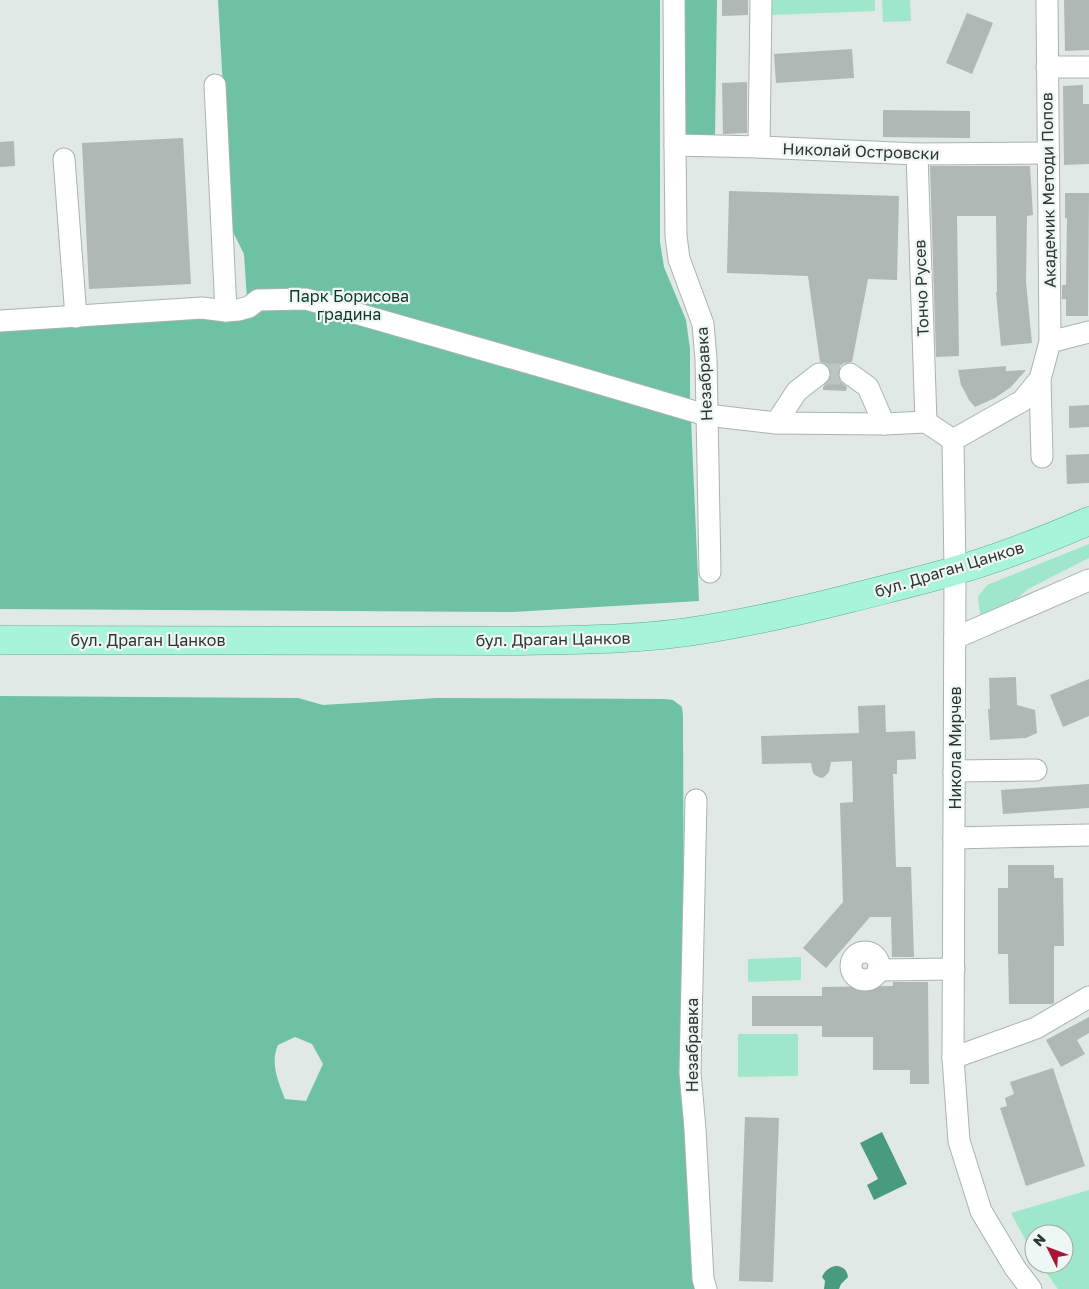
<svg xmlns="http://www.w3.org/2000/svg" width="1089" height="1289" font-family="'Golos Text',sans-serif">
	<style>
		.green { fill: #9ee7cb }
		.forest { fill: #6fc1a3; fill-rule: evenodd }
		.water { fill: #499b7f }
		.building { fill: #afb8b4 }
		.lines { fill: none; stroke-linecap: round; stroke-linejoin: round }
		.minor-tunnel { stroke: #bdc5c1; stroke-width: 21; stroke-dasharray: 21 11; stroke-linecap: butt }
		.minor-casing { stroke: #aab3af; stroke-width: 23 }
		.major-casing { stroke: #57ac8f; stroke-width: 29 }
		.minor { stroke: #fff; stroke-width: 21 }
		.major { stroke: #a7f4da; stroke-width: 28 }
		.labels { text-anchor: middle; stroke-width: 4.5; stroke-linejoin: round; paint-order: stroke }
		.street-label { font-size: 16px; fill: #313432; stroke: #edf7f3 }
		.park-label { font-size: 16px; fill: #10362a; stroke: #edf7f3 }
	</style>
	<rect width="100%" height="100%" fill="#e0e9e5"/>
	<!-- green -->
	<g class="green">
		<path d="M 771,0 L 875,0 L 875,11 L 771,15 Z"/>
		<path d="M 882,0 L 910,0 L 911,21 L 883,22 Z"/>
		<path d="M 1089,544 L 1089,558 L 1028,589 L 1012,603 L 983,616 L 980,614 L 978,597 L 987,585 Z"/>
		<path d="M 801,957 L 801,980 L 748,982 L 748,959 Z"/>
		<path d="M 738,1034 L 798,1034 L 798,1076 L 738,1077 Z"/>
		<path d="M 1089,1190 L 1089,1289 L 1058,1289 L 1040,1264 L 1064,1264 L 1064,1234 L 1034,1234 L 1034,1256 L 1011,1213 Z"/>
	</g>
	<!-- forest -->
	<g class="forest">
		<path d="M 218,0 L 660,0 L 660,242 L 664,267 L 686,320 L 690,349 L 690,396 L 699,601 L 513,612 L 0,609 L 0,326 L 248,315 L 244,254 L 231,228 Z"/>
		<path d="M 683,0 L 717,0 L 715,137 L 681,138 Z"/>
		<path d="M 0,696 L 298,698 L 323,705 L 436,698 L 664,699 L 673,700 L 682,707 L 683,716 L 684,971 L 701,1289 L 0,1289 ZM 295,1037 L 312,1044 L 323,1064 L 306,1101 L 285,1099 C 278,1081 270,1063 278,1045 Z"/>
	</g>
	<!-- water -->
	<g class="water">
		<path d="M 882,1132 L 907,1184 L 874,1200 L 867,1185 L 878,1179 L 860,1143 Z"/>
		<path d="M 835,1266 C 842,1266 847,1269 848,1277 L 841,1284 L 839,1289 L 824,1289 L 825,1281 L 822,1277 C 825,1270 829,1268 835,1266 Z"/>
	</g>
	<!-- building -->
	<g class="building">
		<path d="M 722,0 L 748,0 L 748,15 L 722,16 Z"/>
		<path d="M 1064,0 L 1089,0 L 1089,50 L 1065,51 Z"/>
		<path d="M 967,13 L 993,23 L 972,74 L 946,63 Z"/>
		<path d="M 852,49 L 854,78 L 776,83 L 774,54 Z"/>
		<path d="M 747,82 L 747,133 L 723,134 L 722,83 Z"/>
		<path d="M 1083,85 L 1083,104 L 1089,104 L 1089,164 L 1064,165 L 1063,86 Z"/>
		<path d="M 883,110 L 970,111 L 970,138 L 883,137 Z"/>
		<path d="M 183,138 L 191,284 L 89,289 L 82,143 Z"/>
		<path d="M 14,141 L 15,166 L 0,167 L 0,142 Z"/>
		<path d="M 930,166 L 1030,166 L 1033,215 L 1027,216 L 1026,282 L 1032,343 L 1001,346 L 996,292 L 997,292 L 996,216 L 957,216 L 959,356 L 936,357 Z"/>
		<path d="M 729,191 L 899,196 L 897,280 L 868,279 L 852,362 L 844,363 L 840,366 L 838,372 L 839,380 L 847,387 L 846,391 L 823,390 L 823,387 L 830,379 L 831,372 L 829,366 L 824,363 L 820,362 L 808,276 L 727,273 Z"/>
		<path d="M 1065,193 L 1089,193 L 1088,316 L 1066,316 L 1066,299 L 1062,299 L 1062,285 L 1066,285 L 1067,218 L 1065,218 Z"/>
		<path d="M 1006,366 L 1006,371 L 1026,370 L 1011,387 L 995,398 L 975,407 L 969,400 L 965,392 L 961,385 L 958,370 Z"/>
		<path d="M 1089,405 L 1089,427 L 1069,428 L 1069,406 Z"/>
		<path d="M 1089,454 L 1089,483 L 1067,484 L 1066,455 Z"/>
		<path d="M 1016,677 L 1017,705 L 1035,710 L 1037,733 L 1026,738 L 990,740 L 988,709 L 990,709 L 989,678 Z"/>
		<path d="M 1089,679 L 1089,716 L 1063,727 L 1050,695 Z"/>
		<path d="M 885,705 L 886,732 L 915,731 L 916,759 L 897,760 L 897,774 L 893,774 L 896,867 L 911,867 L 914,957 L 892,957 L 891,917 L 870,917 L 826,968 L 803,948 L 843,902 L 840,803 L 853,802 L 852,761 L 831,762 L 829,772 L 824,777 L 821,778 L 815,775 L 813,773 L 811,763 L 762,764 L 761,736 L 859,733 L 858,706 Z"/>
		<path d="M 1089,784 L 1089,808 L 1003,814 L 1001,790 Z"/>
		<path d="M 1008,865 L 1054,865 L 1054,878 L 1063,878 L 1064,946 L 1054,946 L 1054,1003 L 1052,1004 L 1009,1004 L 1008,954 L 998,954 L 998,888 L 1008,888 Z"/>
		<path d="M 893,982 L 928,982 L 929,1084 L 910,1084 L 910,1070 L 873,1070 L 873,1037 L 822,1037 L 822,1026 L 752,1026 L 752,996 L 822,996 L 822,987 L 893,986 Z"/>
		<path d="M 1089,1017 L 1089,1033 L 1077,1040 L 1085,1054 L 1061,1067 L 1046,1040 Z"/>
		<path d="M 1053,1068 L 1085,1166 L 1026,1186 L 1000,1108 L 1007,1106 L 1005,1098 L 1014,1094 L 1010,1082 Z"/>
		<path d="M 745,1117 L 779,1118 L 773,1282 L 739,1281 Z"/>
	</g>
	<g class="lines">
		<!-- minor-tunnel -->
		<path class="minor-tunnel" d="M 819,374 L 850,374"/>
		<!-- minor casing -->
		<g class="minor-casing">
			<g id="minor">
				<path d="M 674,0 L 675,145 L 676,236 L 679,259 L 703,324 L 706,359 L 710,572"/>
				<path d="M 1047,67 L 1089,67"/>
				<path d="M 215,85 L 226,311"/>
				<path d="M 675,145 L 759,147 L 917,154 L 1048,153"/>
				<path d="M 759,147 L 761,0"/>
				<path d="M 917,154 L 926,422"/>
				<path d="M 64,159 L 76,317"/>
				<path d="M 0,321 L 202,308 L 226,311 L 238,310 L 249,307 L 258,300 L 306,299 L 557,371 L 706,415 L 776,423 L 884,424 L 926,422 L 953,440"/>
				<path d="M 1050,342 L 1089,332"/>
				<path d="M 850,374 L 868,387 L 884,424"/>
				<path d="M 1040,379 L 1042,457"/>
				<path d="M 776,423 L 797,391 L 819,374"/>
				<path d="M 953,440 L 955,571 L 953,1058 L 959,1141 L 981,1211 L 1015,1268 L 1031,1289"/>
				<path d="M 953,440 L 1022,401 L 1040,379 L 1050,342 L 1047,0"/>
				<path d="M 955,638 L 1089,580"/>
				<path d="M 954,771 L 1036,770"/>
				<path d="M 696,800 L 690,1073 L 695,1129 L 703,1279 L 706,1289"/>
				<path d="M 954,838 L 1089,835"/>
				<circle cx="865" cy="966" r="14"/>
				<path d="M 878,970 L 954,969"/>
				<path d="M 953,1058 L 1036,1028 L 1089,997"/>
			</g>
		</g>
		<!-- major casing -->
		<g class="major-casing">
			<path id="major" d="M 0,640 L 514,641 C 578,640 644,640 707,629 C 755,621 804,610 851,598 C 886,589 920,581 954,571 C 1000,558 1045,540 1089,521"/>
		</g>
		<!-- minor -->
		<use href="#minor" class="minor"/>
		<!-- major -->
		<use href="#major" class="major"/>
	</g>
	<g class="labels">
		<!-- street labels -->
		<g class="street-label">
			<text transform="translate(861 151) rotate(2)" y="6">Николай Островски</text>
			<text transform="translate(1048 190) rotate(-91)" y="6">Академик Методи Попов</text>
			<text transform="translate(921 288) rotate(-92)" y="6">Тончо Русев</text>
			<text transform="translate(704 374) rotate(-93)" y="6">Незабравка</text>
			<text transform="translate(949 569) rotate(-17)" y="6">бул. Драган Цанков</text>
			<text transform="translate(553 639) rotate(-1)" y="6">бул. Драган Цанков</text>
			<text x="148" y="646">бул. Драган Цанков</text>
			<text transform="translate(955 748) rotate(-90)" y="6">Никола Мирчев</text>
			<text transform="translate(692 1045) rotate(-90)" y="6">Незабравка</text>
		</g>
		<!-- park labels -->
		<g class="park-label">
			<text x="349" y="302">Парк Борисова<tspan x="349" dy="18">градина</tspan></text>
		</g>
	</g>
	<!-- north arrow -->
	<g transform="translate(1049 1249) rotate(312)"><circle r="24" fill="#edf7f3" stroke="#a2a9a6"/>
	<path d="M0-4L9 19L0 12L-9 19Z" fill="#aa1333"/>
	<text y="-8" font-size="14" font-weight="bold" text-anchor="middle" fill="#313432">N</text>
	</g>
</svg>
